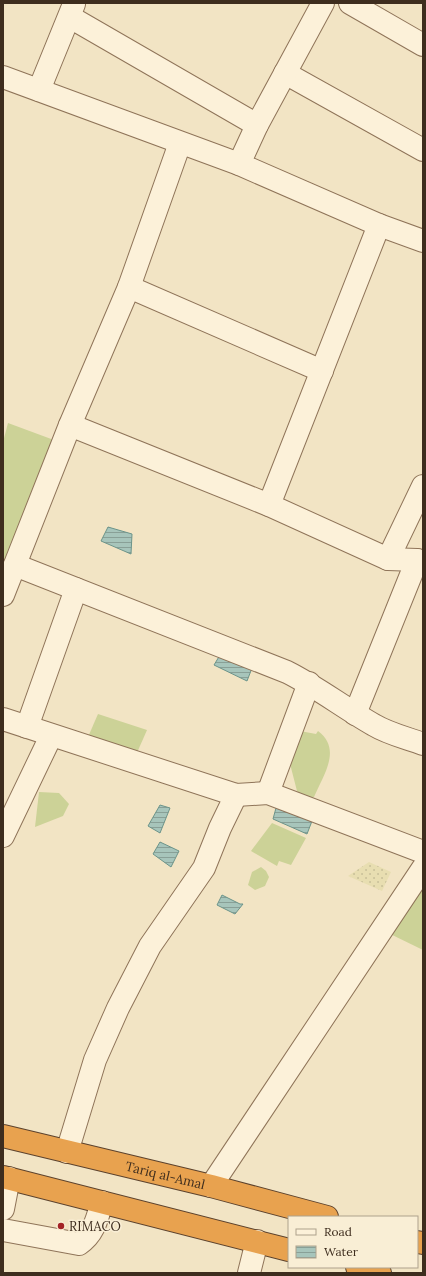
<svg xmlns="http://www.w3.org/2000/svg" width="426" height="1276" font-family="Lora,serif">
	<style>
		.farmland { fill: url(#farmland-dots) }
		.grass { fill: #ccd297 }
		.water { fill: url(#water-rules); stroke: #6c948a }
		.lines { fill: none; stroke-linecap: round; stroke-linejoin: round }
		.minor-casing { stroke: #8f7459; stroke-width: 24 }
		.highway-casing { stroke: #5c422d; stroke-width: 24 }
		.minor { stroke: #fcf1d9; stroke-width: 22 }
		.highway { stroke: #e8a24f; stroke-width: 22 }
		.poi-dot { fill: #a32326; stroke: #f9eed5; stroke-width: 1.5 }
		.labels { text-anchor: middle; stroke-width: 3; stroke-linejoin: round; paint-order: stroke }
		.street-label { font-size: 13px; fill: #3e2d1e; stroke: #f9eed5 }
		.poi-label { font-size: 13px; fill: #3e2d1e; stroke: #f9eed5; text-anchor: start }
	</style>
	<defs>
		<pattern id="farmland-dots" width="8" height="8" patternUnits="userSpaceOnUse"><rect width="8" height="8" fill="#e8deb1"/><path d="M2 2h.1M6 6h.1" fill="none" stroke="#c8bf98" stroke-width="1.8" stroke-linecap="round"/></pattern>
		<pattern id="water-rules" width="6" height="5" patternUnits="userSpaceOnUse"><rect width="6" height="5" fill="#a7c5bb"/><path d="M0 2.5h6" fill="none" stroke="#89a097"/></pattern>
	</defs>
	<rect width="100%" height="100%" fill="#f2e4c4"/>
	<!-- farmland -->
	<path class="farmland" d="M 369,862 L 391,872 L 382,891 L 348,876 Z"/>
	<!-- grass -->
	<g class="grass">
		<path d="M 8,423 L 62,443 L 3,597 L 3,442 Z"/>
		<path d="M 98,714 L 147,730 L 136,755 L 88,737 Z"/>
		<path d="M 300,731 L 316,734 L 318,731 C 342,749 324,774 314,797 L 305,799 L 297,791 L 288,756 Z"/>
		<path d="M 39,792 L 59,793 L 69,804 L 63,816 L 35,827 Z"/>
		<path d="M 272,823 L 306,838 L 291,865 L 279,861 L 277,866 L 251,851 Z"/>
		<path d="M 261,867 L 266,871 L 269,877 L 265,886 L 255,890 L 248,885 L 252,872 Z"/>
		<path d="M 412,885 L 423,891 L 423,950 L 382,930 Z"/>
	</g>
	<!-- water -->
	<g class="water">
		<path d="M 108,527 L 132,534 L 131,554 L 101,541 Z"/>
		<path d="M 220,655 L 252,668 L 247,681 L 214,665 Z"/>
		<path d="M 160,805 L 170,808 L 160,833 L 148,826 Z"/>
		<path d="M 276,808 L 312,821 L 307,834 L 273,819 Z"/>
		<path d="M 160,842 L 179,851 L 171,867 L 153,854 Z"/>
		<path d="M 222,895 L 240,904 L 243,904 L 235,914 L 217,905 Z"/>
	</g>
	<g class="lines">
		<!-- minor casing -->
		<g class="minor-casing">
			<g id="minor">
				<path d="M 350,3 L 423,45"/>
				<path d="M 70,17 L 257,125"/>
				<path d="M 285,73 L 423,150"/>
				<path d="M 3,77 L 239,164 L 379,225 L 423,241"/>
				<path d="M 39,90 L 74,4"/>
				<path d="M 239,164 L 257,125 L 323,3"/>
				<path d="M 129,287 L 322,371"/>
				<path d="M 70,425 L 269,505 L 388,559 L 417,560 L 423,562"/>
				<path d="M 269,505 L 379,225"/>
				<path d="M 388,559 L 423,486"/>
				<path d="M 15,565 L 287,672 C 317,687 344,708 374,725 C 389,734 407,738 423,744"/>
				<path d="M 3,595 L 70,425 L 129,287 L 180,143"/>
				<path d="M 355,714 L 417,560"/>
				<path d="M 3,719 L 236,795 L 268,793 L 423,852"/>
				<path d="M 27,727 L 76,589"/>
				<path d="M 268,793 L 309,683"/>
				<path d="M 3,836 L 51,736"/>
				<path d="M 67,1152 L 95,1060 L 118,1008 L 150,946 L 204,868 L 220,828 L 236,795"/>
				<path d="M 211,1186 L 423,868"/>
				<path d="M 3,1209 L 9,1178"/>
				<path d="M 3,1230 L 79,1244 C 94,1234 97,1219 102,1202"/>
				<path d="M 249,1273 L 257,1241"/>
			</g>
		</g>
		<!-- highway casing -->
		<g class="highway-casing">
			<g id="highway">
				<path id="s1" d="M 3,1136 L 211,1186 L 327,1217"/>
				<path d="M 3,1177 L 289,1250"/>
				<path d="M 417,1242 L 423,1243"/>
				<path d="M 357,1267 L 380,1273"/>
			</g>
		</g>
		<!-- minor -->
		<use href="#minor" class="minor"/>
		<!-- highway -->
		<use href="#highway" class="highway"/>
	</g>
	<!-- markers -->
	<circle class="poi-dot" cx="61" cy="1226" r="4"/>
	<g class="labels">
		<!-- street labels -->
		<g class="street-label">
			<text dy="5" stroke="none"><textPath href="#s1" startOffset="167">Tariq al-Amal</textPath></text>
		</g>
		<!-- poi labels -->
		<g class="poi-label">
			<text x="69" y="1231">RIMACO</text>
		</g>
	</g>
	<!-- border -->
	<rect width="426" height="1276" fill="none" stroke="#3e2d1e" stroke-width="8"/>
	<!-- legend -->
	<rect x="288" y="1216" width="130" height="52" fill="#f9eed5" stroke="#aea18c"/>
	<rect x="296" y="1229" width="20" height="6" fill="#fcf1d9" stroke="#aea18c"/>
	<text x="324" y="1236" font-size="12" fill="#3e2d1e">Road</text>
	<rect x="296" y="1246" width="20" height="12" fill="url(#water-rules)" stroke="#aea18c"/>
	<text x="324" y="1256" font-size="12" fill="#3e2d1e">Water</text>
</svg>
